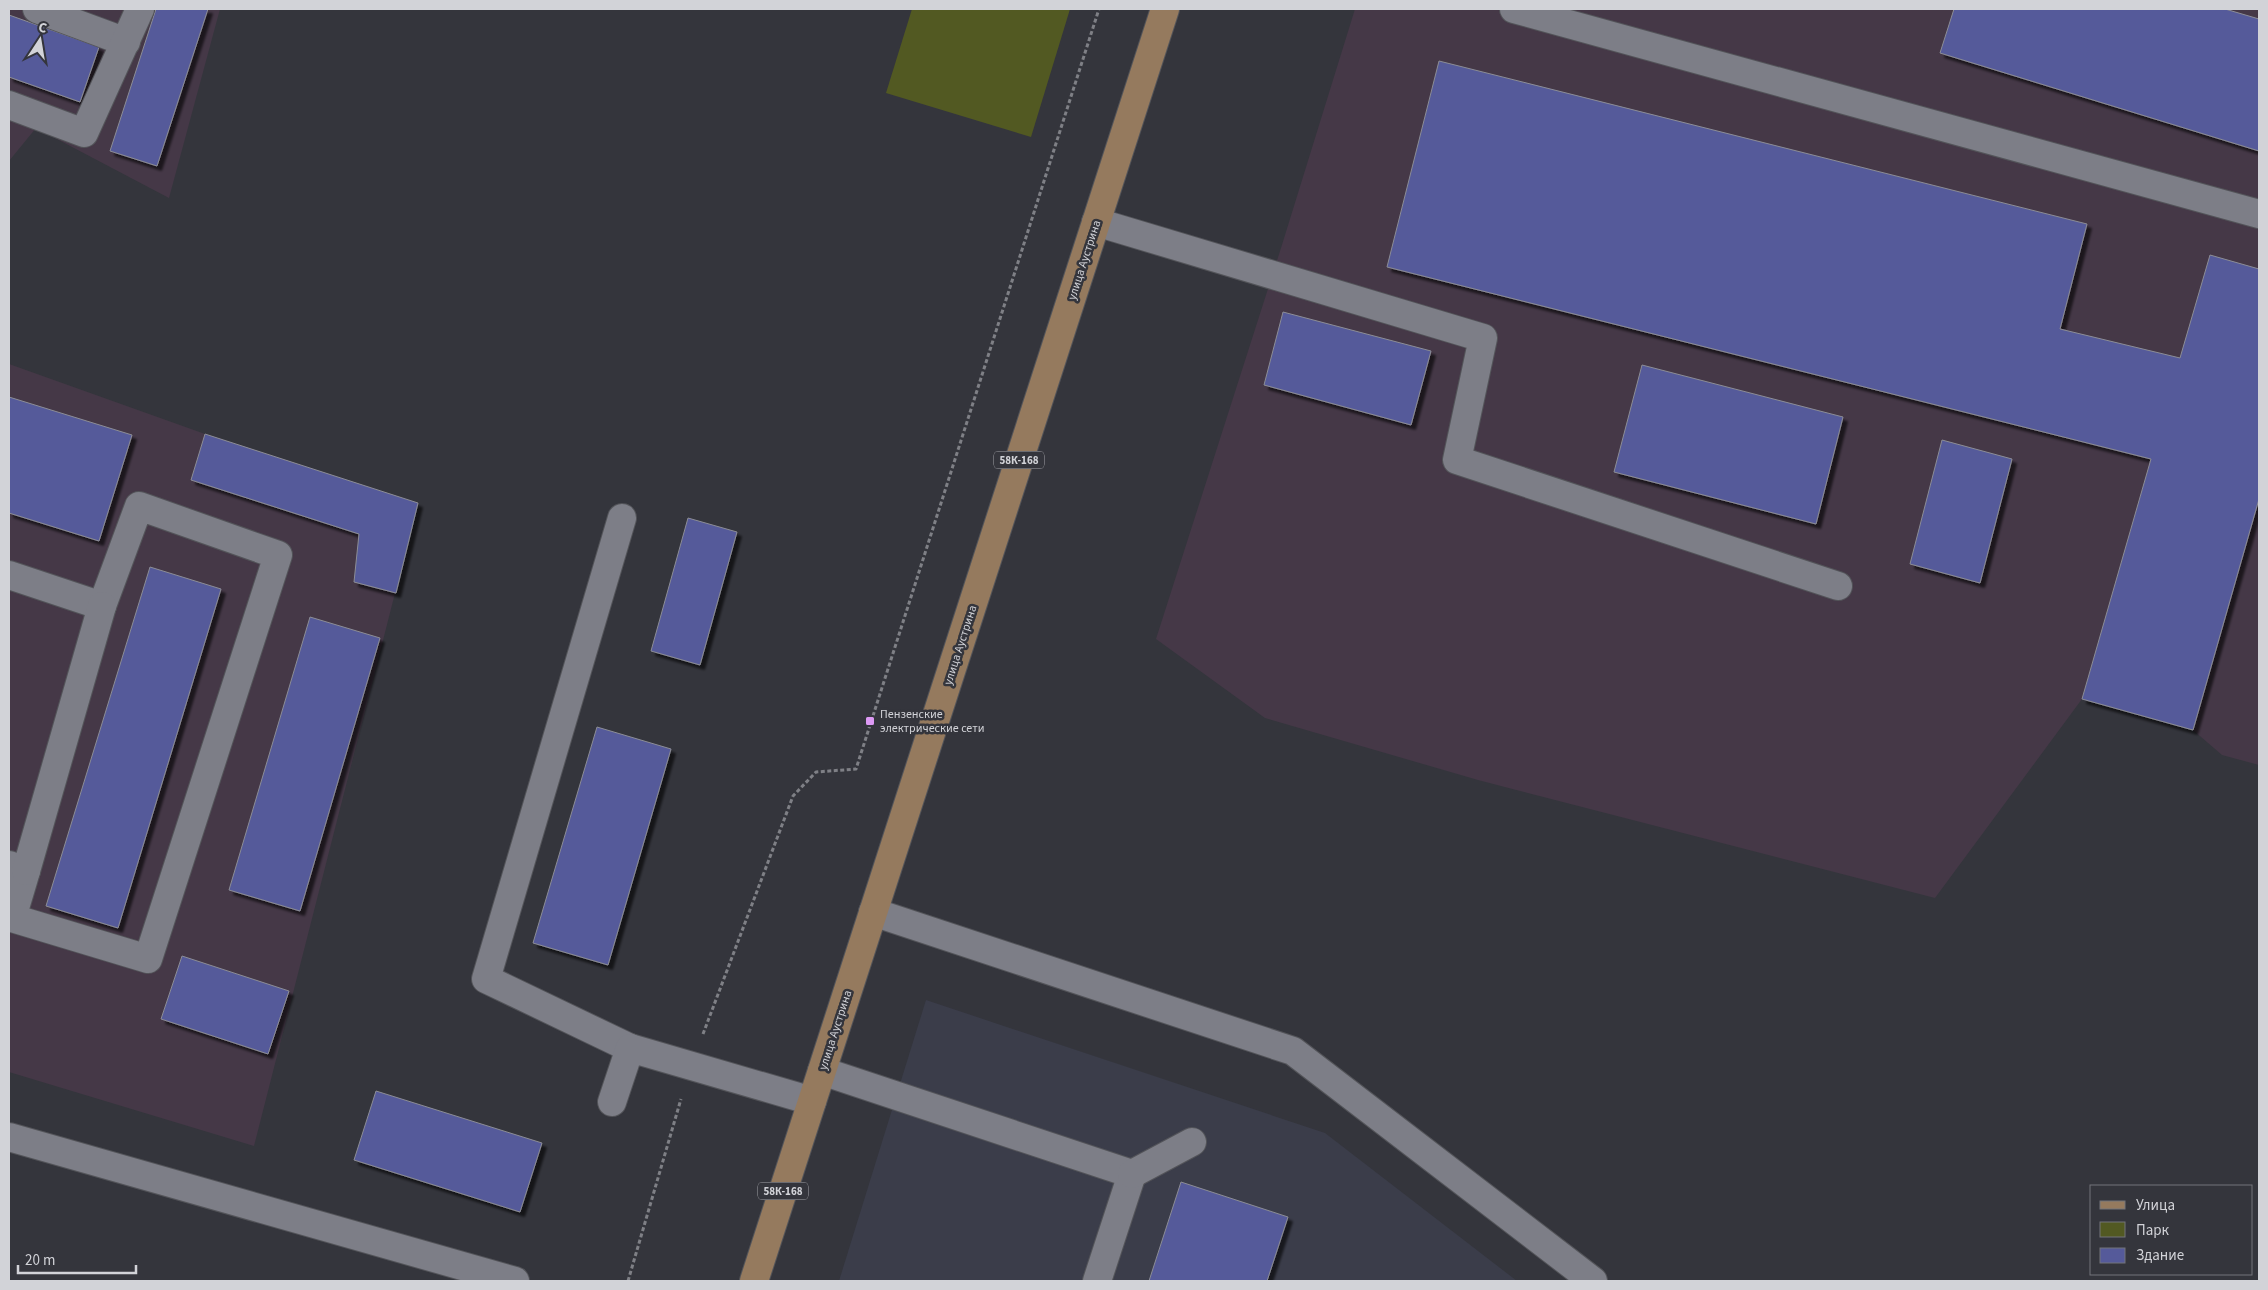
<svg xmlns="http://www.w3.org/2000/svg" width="2268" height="1290" font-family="'Source Sans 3',sans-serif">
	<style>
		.built { fill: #3b3d4a }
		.industrial { fill: #453847 }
		.green { fill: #525922 }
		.building { fill: #555a9a; stroke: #8c8d96; filter: url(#shadow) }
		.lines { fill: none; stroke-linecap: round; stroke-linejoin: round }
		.minor-casing { stroke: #535459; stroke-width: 30 }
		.major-casing { stroke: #535459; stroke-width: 30 }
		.path { stroke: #7f8086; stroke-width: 3; stroke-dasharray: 4 2.5; stroke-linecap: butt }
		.minor { stroke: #7d7e87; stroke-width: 28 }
		.major { stroke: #957a5e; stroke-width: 28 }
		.poi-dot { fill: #dc99f4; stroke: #34353c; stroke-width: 2 }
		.labels { text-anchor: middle; stroke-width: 5; stroke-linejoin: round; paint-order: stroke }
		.shield { fill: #34353c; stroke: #a3a4a9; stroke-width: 1 }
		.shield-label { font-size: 11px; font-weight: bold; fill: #d2d3d8 }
		.street-label { font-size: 12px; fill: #d2d3d8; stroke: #34353c }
		.poi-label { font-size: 12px; fill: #d2d3d8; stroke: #34353c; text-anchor: start }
	</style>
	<defs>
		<filter id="shadow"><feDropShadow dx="4.5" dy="4.5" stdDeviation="1" flood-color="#0009"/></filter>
	</defs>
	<rect width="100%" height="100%" fill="#34353c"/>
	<!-- built -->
	<path class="built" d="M 926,1000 L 1325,1133 L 1517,1281 L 839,1281 Z"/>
	<!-- industrial -->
	<g class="industrial">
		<path d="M 9,9 L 220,9 L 169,198 L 36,128 L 9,161 Z"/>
		<path d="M 1355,9 L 2259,9 L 2259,765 L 2222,755 L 2193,730 L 2082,699 L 1935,898 L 1478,780 L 1265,718 L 1156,639 L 1281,248 Z"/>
		<path d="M 9,364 L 205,434 L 418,503 L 254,1146 L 9,1072 Z"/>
	</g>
	<!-- green -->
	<path class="green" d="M 912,9 L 1070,9 L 1031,137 L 886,93 Z"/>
	<!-- building -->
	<g class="building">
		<path d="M 156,9 L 208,9 L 157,166 L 110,151 Z"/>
		<path d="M 1954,9 L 2225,9 L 2259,19 L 2259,151 L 1940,53 Z"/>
		<path d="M 9,15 L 99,47 L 80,102 L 9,77 Z"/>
		<path d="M 1439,61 L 2087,224 L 2060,329 L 2180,358 L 2210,255 L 2259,269 L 2259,499 L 2193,730 L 2082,699 L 2151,459 L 1387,267 Z"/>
		<path d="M 1283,312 L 1431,351 L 1411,425 L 1264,385 Z"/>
		<path d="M 1642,365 L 1843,417 L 1816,524 L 1614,472 Z"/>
		<path d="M 9,397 L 132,435 L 99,541 L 9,513 Z"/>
		<path d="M 205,434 L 418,503 L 396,593 L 354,582 L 359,534 L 191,480 Z"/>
		<path d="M 1942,440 L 2012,459 L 1980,583 L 1910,564 Z"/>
		<path d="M 688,518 L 737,532 L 700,665 L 651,651 Z"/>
		<path d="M 150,567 L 221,589 L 118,928 L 46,906 Z"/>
		<path d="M 310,617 L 380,638 L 300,911 L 229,890 Z"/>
		<path d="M 597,727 L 671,749 L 608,965 L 533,943 Z"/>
		<path d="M 182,956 L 289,991 L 268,1054 L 161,1019 Z"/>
		<path d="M 376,1091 L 542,1143 L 520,1212 L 354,1160 Z"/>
		<path d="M 1181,1182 L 1288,1217 L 1267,1281 L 1149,1281 Z"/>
	</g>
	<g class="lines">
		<!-- minor casing -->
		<g class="minor-casing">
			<g id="minor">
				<path d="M 37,9 L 126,42"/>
				<path d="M 1514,9 L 2259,214"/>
				<path d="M 9,105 L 84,133 L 140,9"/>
				<path d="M 1096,222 L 1483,338 L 1457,460 L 1838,586"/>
				<path d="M 622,518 L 486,979 L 630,1048"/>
				<path d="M 9,575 L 102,606 L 139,506 L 278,555 L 148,959 L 12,918 L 26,871 L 9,865"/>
				<path d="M 26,871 L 102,606"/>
				<path d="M 873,912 L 1293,1051 L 1593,1281"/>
				<path d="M 822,1071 L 1132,1174 L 1097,1281"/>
				<path d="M 612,1102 L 630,1048 L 812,1101"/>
				<path d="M 9,1137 L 515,1281"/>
				<path d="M 1132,1174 L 1192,1142"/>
			</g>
		</g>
		<!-- major casing -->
		<g class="major-casing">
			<path id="major" d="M 754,1281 L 1165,9"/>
		</g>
		<!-- path -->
		<g class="path">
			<path d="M 703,1034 L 793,796 L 816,772 L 856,769 L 1099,9"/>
			<path d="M 628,1281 L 681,1099"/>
		</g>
		<!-- minor -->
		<use href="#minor" class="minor"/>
		<!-- major -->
		<use href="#major" class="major"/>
	</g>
	<!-- markers -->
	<rect class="poi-dot" x="865" y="716" width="10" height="10" rx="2.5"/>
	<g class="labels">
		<!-- shield labels -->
		<g class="shield">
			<rect x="994" y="451.5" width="50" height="17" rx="4"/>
			<rect x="758" y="1182.5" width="50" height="17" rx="4"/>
		</g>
		<g class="shield-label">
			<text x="1019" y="464">58К-168</text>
			<text x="783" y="1195">58К-168</text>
		</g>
		<!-- street labels -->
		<g class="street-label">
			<text transform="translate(1084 260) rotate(-72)" y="4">улица Аустрина</text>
			<text transform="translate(960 645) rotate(-72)" y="4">улица Аустрина</text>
			<text transform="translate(835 1030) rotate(-72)" y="4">улица Аустрина</text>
		</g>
		<!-- poi labels -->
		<g class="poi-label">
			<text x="880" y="718">Пензенские<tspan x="880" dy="14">электрические сети</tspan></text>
		</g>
	</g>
	<!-- border -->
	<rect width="2268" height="1290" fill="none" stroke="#d2d3d8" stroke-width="20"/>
	<!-- legend -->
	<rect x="2090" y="1185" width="162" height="90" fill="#34353c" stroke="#73747a"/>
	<rect x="2100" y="1201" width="25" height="8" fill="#957a5e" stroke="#73747a"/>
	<text x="2136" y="1210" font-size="15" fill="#d2d3d8">Улица</text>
	<rect x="2100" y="1222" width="25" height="15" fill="#525922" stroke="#73747a"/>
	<text x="2136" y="1235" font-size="15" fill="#d2d3d8">Парк</text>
	<rect x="2100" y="1248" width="25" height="15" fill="#555a9a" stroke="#73747a"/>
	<text x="2136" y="1260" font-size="15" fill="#d2d3d8">Здание</text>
	<!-- north arrow -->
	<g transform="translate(40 40) rotate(12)" stroke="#34353c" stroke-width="4" paint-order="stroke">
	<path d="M0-4L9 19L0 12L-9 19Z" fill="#d2d3d8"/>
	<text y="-8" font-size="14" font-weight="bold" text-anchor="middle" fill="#d2d3d8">С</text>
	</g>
	<!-- scale -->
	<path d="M18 1265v8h118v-8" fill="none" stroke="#d2d3d8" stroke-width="2.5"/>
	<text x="25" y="1265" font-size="15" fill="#d2d3d8" stroke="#34353c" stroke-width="4" paint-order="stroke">20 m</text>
</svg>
